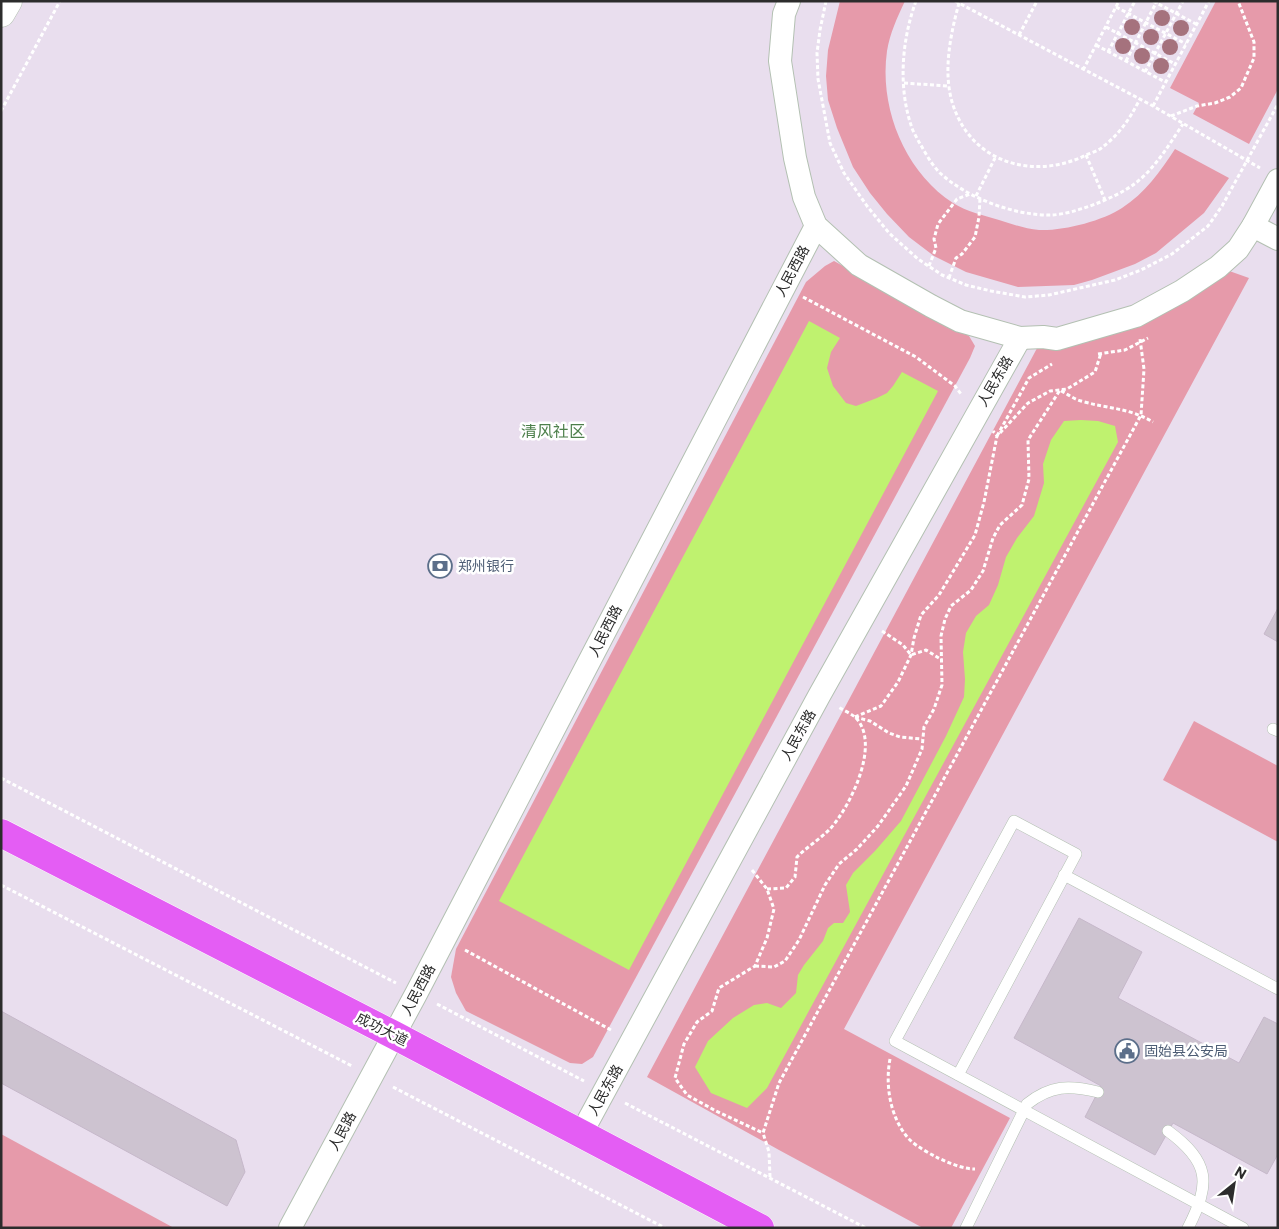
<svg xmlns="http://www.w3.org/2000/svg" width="1279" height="1229" font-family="Commissioner,'Noto Sans SC',sans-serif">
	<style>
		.green { fill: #e69aaa }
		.water { fill: #bff26f }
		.building { fill: #cdc3d0; stroke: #c6b8ca }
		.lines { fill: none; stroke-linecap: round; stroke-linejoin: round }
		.lane-casing { stroke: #b3c0b2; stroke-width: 12 }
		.street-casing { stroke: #b3c0b2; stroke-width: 24 }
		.secondary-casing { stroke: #b3c0b2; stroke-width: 29 }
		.primary-casing { stroke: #fff; stroke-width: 29 }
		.path { stroke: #fff; stroke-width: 3; stroke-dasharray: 4 2.5; stroke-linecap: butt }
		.lane { stroke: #fff; stroke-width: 11 }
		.street { stroke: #fff; stroke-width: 22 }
		.secondary { stroke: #fff; stroke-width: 28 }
		.primary { stroke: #e45df4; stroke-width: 28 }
		.tree { fill: #a5727d }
		.labels { text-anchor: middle; stroke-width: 5; stroke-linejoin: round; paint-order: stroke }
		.street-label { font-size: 14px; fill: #2c2c2c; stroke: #fff }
		.service-label { font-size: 14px; fill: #4e5e75; stroke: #fff; text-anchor: start }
		.quarter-label { font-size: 16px; fill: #4d7f4b; stroke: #fff }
	</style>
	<rect width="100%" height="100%" fill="#e9deee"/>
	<!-- green -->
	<g class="green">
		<path d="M 840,1 L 905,1 C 897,18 890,33 887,51 C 879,107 904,171 953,203 C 967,212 983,215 999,220 C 1012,224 1025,229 1039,230 C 1064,231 1102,221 1122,208 C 1145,193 1160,172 1175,149 L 1229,178 L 1204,213 L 1156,253 L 1135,264 L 1092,280 L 1074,285 L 1018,287 L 966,272 L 934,256 L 909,237 L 887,214 L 870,193 L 853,167 L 837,128 L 828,100 L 826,76 L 828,50 Z"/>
		<path d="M 1216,1 L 1278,1 L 1278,89 L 1249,144 L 1193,114 L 1199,103 L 1170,88 Z"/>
		<path d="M 834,261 L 969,336 L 975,346 L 970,358 L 593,1057 L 582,1064 L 570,1063 L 466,1011 L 456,993 L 451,977 L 456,949 L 806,282 L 825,266 Z"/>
		<path d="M 1218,267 L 1249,278 L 844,1029 L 1010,1118 L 951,1228 L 923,1228 L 779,1150 L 647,1077 L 1043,337 L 1097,328 Z"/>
		<path d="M 1194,721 L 1278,766 L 1278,842 L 1163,780 Z"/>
		<path d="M 1,1134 L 174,1228 L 1,1228 Z"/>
	</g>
	<!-- water -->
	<g class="water">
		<path d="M 809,321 L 840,338 L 831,352 L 827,368 L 833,386 L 846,403 L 856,406 L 877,398 L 887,393 L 893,386 L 902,372 L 938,391 L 629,970 L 499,901 Z"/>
		<path d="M 1081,420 L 1098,421 L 1115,426 L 1118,442 L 767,1088 L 747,1108 L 711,1093 L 695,1067 L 708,1041 L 733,1018 L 754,1005 L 767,1003 L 781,1008 L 796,993 L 798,975 L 804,965 L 823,941 L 828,928 L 834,923 L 843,923 L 850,912 L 846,885 L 853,873 L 875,851 L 901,821 L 946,736 L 964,697 L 965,679 L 963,652 L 966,633 L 976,616 L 989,605 L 998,585 L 1006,557 L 1017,538 L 1034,516 L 1044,483 L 1043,464 L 1051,440 L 1064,421 Z"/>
	</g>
	<!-- building -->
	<g class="building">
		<path d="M 1278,608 L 1278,642 L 1264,634 Z"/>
		<path d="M 1079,918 L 1142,952 L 1118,998 L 1239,1063 L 1264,1017 L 1278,1024 L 1278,1154 L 1267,1174 L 1173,1123 L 1155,1155 L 1085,1117 L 1101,1086 L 1014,1038 Z"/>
		<path d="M 1,1011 L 236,1140 L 245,1172 L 227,1206 L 1,1083 Z"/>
	</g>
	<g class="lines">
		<!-- lane casing -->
		<g class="lane-casing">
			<g id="lane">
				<path d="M 1273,729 L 1278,731"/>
				<path d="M 1064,875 L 1278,989"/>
				<path d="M 958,1075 L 1076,854 L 1014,821 L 895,1041 L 1243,1228"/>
				<path d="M 1168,1131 C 1210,1162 1211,1183 1188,1228"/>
				<path d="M 966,1228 L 1027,1104 C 1051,1085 1069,1085 1098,1092"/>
			</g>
		</g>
		<!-- street casing -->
		<g class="street-casing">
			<g id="street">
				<path d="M 789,1 L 784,14 L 780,61 L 795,158 L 804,197 L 816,226 L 859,265 L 931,306 L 960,321 L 1020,338 L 1043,337 L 1057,339 L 1136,316 L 1182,291 L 1218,267 L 1238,249 L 1253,226 L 1278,180"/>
				<path d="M 1253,226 L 1278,239"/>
				<path d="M 581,1134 L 819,696 L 1020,338"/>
				<path d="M 290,1228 L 416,994 L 816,226"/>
			</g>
		</g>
		<!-- secondary casing -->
		<g class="secondary-casing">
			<path id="secondary" d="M 1,13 L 8,1"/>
		</g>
		<!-- primary casing -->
		<g class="primary-casing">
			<path id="primary" d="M 1,833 L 394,1035 L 760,1228"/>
		</g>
		<!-- path -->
		<g class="path">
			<path d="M 826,1 L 820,30 L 817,53 L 818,79 L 830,143 L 844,173 L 867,206 L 889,233 L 918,259 L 942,275 L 966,285 L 991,291 L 1025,297 L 1049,295 L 1115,280 L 1141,270 L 1172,254 L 1208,226 L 1222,206 L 1278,104"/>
			<path d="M 916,1 C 902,39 898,86 911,125 C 912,130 916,136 919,142 C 925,152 931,164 940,173 C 967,198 1015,216 1052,215 C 1074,214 1115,198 1133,185 C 1155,169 1168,146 1183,124"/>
			<path d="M 955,1 L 1153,106 L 1260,168"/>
			<path d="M 1153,1 L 1196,24"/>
			<path d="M 959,3 C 950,36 942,75 954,108 C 974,163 1032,179 1082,157 C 1088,154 1095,152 1100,149 C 1119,135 1129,120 1140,99"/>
			<path d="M 1116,7 L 1186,44"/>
			<path d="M 1106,27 L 1175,64"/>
			<path d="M 1019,35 L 1037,1"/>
			<path d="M 1096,45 L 1165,82"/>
			<path d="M 1108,52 L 1135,1"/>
			<path d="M 1126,61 L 1157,1"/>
			<path d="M 1083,70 L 1119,1"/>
			<path d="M 1145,72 L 1183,1"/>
			<path d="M 904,83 L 948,86"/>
			<path d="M 1153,106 L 1209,1"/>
			<path d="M 1,111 L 60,1"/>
			<path d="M 1171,116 L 1197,106 L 1215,103 L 1230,97 L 1241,88 L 1254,58 L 1254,42 L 1238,1"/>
			<path d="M 1086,155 L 1105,200"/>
			<path d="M 976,196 L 995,158"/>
			<path d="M 929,266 L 936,248 L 934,239 L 938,224 L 957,199 L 970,194"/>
			<path d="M 949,278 L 956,258 L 962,254 L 975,237 L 979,217 L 980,198"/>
			<path d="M 803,297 L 916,357 L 955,386 L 961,394"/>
			<path d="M 1098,354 L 1125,350 L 1148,338"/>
			<path d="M 1000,433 L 1028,403 L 1050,391 L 1067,389 L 1095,372 L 1101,353"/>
			<path d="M 997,436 L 1029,378 L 1052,364"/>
			<path d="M 882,631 L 903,645 L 911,655 L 926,650 L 942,660"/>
			<path d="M 855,717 L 881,706 L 898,682 L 911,655 L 914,638 L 921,615 L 939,595 L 975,535 L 984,502 L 997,436 L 993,431"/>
			<path d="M 855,717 L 870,721 L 889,733 L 900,737 L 922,739"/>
			<path d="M 1,778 L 396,983"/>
			<path d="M 752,870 L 767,889 L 774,909 L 767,938 L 755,966 L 719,988 L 712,1011 L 697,1022 L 684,1044 L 675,1078 L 687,1095 L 716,1111 L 763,1133"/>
			<path d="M 1,885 L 352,1066"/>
			<path d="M 767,889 L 786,888 L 795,877 L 797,857 C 807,847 820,839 830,829 C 850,807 882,743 855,717 C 850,713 843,710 838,707"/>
			<path d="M 465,950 L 611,1030"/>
			<path d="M 755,966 L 774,967 L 785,961 L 799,940 L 825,885 L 839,864 L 857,849 L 878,826 L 906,786 L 922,749 L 924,727 L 934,709 L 942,685 L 941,636 L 945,619 L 951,606 L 971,590 L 983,571 L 993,538 L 1000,525 L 1022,505 L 1029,479 L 1028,440 L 1060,390 C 1067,394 1074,399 1081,401 C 1108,409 1127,407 1153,422"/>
			<path d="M 437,1004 L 584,1081"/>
			<path d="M 890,1059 C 885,1085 890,1118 909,1139 C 917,1147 929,1153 938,1158 C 950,1163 962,1169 975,1169"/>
			<path d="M 393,1087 L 665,1228"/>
			<path d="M 625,1103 L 866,1228"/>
			<path d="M 770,1177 L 769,1152 L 763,1133 L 779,1083 L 1141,415 L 1144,369 L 1140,339"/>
		</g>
		<!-- lane -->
		<use href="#lane" class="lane"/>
		<!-- street -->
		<use href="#street" class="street"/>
		<!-- secondary -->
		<use href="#secondary" class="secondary"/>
		<!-- primary -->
		<use href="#primary" class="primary"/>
	</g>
	<!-- trees -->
	<g class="tree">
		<circle cx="1162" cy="18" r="8"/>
		<circle cx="1132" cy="27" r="8"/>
		<circle cx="1181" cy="28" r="8"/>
		<circle cx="1151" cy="37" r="8"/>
		<circle cx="1123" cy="46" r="8"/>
		<circle cx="1170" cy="47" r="8"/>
		<circle cx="1142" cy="56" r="8"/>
		<circle cx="1161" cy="66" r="8"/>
	</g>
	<!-- icons -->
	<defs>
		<g id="bank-ring" transform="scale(1.25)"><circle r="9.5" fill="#fff" stroke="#5c6f8a" stroke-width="1.5"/><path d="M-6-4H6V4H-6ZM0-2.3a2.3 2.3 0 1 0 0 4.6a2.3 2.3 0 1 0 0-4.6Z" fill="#5c6f8a"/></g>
		<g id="civic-ring" transform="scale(1.25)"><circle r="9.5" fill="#fff" stroke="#5c6f8a" stroke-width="1.5"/><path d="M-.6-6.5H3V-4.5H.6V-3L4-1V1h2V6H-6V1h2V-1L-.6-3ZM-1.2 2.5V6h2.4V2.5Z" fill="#5c6f8a"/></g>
	</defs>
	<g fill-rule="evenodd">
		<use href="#bank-ring" x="440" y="566"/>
		<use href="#civic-ring" x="1127" y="1051"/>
	</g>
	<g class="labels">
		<!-- street labels -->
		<g class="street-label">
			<text transform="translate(792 271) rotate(-62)" y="5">人民西路</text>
			<text transform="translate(995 381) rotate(-60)" y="5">人民东路</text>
			<text transform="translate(605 631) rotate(-63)" y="5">人民西路</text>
			<text transform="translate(798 735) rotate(-61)" y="5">人民东路</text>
			<text transform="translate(418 990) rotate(-62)" y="5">人民西路</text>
			<text transform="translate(382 1029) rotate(27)" y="5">成功大道</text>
			<text transform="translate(605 1090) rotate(-61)" y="5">人民东路</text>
			<text transform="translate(342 1131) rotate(-62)" y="5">人民路</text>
		</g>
		<!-- service labels -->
		<g class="service-label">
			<text x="458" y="571">郑州银行</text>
			<text x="1144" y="1056">固始县公安局</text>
		</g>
		<!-- quarter labels -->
		<g class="quarter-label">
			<text x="553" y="437">清风社区</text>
		</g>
	</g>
	<!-- border -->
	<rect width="1279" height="1229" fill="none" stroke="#2c2c2c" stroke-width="5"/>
	<!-- north arrow -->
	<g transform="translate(1234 1184) rotate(30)" stroke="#ffffff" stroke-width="4" paint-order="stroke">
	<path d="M0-4L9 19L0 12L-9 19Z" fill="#2c2c2c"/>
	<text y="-8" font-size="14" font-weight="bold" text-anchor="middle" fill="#2c2c2c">N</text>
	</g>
</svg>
